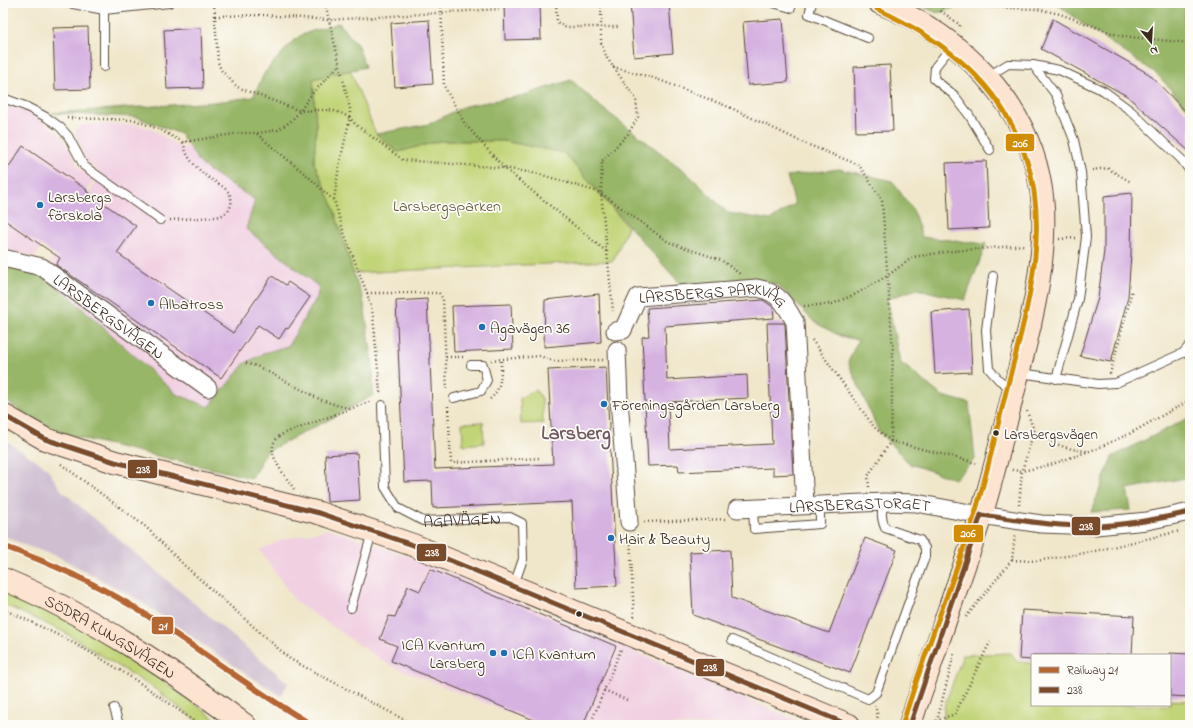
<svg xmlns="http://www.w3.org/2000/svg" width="1193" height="728" font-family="'Indie Flower',sans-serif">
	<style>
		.built { fill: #f1d0e2 }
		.industrial { fill: #cebed0 }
		.green { fill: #c1d477; stroke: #7e7f4a }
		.forest { fill: #98b668; stroke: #6a7043 }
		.building { fill: #d6b2e1 }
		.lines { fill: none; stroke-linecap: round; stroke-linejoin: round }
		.lane-casing { stroke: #564638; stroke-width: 10 }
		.street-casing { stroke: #564638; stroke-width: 19 }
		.secondary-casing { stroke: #564638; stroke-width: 24 }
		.path { stroke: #564638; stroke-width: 2.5; stroke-dasharray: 1 3; stroke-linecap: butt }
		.lane { stroke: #fff; stroke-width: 8 }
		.street { stroke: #fff; stroke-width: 17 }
		.secondary { stroke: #fde4d1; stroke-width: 22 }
		.bus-1-casing { stroke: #fdfcf7; stroke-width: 8 }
		.bus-2-casing { stroke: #fdfcf7; stroke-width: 8 }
		.bus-1 { stroke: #7a4b2a; stroke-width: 5 }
		.bus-2 { stroke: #d18d06; stroke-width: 5 }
		.rail-1-casing { stroke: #fdfcf7; stroke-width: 9 }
		.rail-1 { stroke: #b56631; stroke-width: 6 }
		.poi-dot { fill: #1f6fb2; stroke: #fdfcf7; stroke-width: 1.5 }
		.bus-dot { fill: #3b2a1e; stroke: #fdfcf7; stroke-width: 1.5 }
		.labels { text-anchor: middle; stroke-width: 3.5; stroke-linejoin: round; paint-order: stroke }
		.bus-label { font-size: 15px; fill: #3b2a1e; stroke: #fdfcf7; text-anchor: start }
		.poi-label { font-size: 16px; fill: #3b2a1e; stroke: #fdfcf7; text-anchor: start }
		.park-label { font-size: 16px; fill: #5c5434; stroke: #fdfcf7 }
		.street-label { font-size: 16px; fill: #3b2a1e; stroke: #fdfcf7 }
		.district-label { font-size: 20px; font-weight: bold; fill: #715a62; stroke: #fdfcf7 }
		.line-badge { stroke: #fdfcf7; stroke-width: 1.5 }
		.badge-label { font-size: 11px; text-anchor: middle; font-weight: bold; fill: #fff }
	</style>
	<rect width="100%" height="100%" fill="#fdfcf7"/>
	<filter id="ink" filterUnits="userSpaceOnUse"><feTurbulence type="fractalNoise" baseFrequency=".025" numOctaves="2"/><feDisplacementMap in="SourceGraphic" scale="8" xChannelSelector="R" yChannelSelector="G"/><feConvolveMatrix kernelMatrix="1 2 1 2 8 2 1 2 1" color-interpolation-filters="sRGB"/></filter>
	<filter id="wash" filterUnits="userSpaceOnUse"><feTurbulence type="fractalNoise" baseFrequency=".012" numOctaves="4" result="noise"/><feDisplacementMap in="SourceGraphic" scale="16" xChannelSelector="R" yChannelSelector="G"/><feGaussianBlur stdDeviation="0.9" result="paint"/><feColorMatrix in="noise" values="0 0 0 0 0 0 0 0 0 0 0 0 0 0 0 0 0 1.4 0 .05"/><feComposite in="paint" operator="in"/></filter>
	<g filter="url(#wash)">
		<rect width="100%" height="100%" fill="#f0e7cb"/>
		<!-- built -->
		<g class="built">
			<path d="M 3,103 L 18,107 L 34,115 L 59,133 L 72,153 L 78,167 L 95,178 L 87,190 L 23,146 L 3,175 Z"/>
			<path d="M 96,124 L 138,125 L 151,129 L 181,148 L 190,147 L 198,161 L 255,200 L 246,229 L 319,287 L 317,297 L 288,346 L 264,353 L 244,364 L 209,407 L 176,394 L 67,294 L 42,277 L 97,180 L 98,170 L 87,163 L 75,132 L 80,125 Z"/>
			<path d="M 3,219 L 42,246 L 35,257 L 3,250 Z"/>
			<path d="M 330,529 L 417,559 L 807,725 L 540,725 L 389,665 L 296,602 L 260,550 L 282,540 Z"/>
		</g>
		<!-- industrial -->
		<path class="industrial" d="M 3,439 L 46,467 L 62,491 L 288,683 L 281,696 L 215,653 L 137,599 L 57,556 L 24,545 L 3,535 Z"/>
		<!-- green -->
		<g class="green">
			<path d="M 350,70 L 376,134 L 398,152 L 439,141 L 504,141 L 564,153 L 628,227 L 613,261 L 353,273 L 332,203 L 314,163 L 316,126 L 313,79 Z"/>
			<path d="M 535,390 L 542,398 L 543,423 L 521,424 L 520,398 Z"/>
			<path d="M 483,422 L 484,443 L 463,445 L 462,423 Z"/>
			<path d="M 3,591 C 19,598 35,604 50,611 C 112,642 168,684 223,725 L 202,725 L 155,689 L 64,632 L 3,604 Z"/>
			<path d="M 1011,653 L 1017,662 L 1032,663 L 1032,705 L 1170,705 L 1170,700 L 1190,701 L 1190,725 L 944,725 L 944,707 L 963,655 Z"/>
		</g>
		<!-- forest -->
		<g class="forest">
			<path d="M 913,3 L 969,3 L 938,13 Z"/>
			<path d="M 1056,3 L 1190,3 L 1190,111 L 1157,74 L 1084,25 Z"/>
			<path d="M 339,23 L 358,46 L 365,67 L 313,79 L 316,126 L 314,163 L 332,203 L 353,273 L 363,298 L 373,364 L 373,395 L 332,418 L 266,452 L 252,478 L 46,430 L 3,398 L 3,266 L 42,277 L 67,294 L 176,394 L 209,407 L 244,364 L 264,353 L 288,346 L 317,297 L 319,287 L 246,229 L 255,200 L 208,170 L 198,161 L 181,134 L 136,117 L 52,113 L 215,102 L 253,97 L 265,72 L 293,41 L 303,34 Z"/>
			<path d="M 571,80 L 601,107 L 687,173 L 728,213 L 771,220 L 795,204 L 787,176 L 839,169 L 892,181 L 913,210 L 922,237 L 986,244 L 965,300 L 917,289 L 887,299 L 900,362 L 942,396 L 969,403 L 975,459 L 955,479 L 910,464 L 879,432 L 848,362 L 858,340 L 840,336 L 814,322 L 778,285 L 758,280 L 683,287 L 564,153 L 504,141 L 439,141 L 398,152 L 376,134 L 429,124 L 465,106 L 521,96 Z"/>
			<path d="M 1190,417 L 1190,477 L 1127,489 L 1131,510 L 1091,512 L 1112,457 Z"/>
		</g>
		<g id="blocks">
			<!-- building -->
			<g class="building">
				<path d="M 504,3 L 540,3 L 541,39 L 505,40 Z"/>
				<path d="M 630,3 L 669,3 L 673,53 L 634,57 Z"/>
				<path d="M 783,19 L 788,82 L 748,85 L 743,22 Z"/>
				<path d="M 1053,19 L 1149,74 L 1190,116 L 1190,152 L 1127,96 L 1041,49 Z"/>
				<path d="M 429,20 L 433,84 L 395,87 L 391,23 Z"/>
				<path d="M 88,27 L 90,89 L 55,90 L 53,28 Z"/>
				<path d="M 201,28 L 203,88 L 167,89 L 164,30 Z"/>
				<path d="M 890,65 L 893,131 L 856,132 L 854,67 Z"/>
				<path d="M 23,146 L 87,190 L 86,191 L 136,226 L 117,253 L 233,333 L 272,276 L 286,285 L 288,282 L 310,297 L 288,329 L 286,328 L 279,339 L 258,325 L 221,378 L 56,265 L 60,258 L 3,219 L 3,175 Z"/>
				<path d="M 986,161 L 989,228 L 949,230 L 946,163 Z"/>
				<path d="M 1132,193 L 1131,254 L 1128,297 L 1111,362 L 1080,356 L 1098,298 L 1104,251 L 1104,196 Z"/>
				<path d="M 599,294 L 601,342 L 544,347 L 545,300 Z"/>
				<path d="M 427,299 L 435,469 L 553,464 L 548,370 L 606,367 L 617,586 L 576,588 L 572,502 L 433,508 L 432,481 L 404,482 L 396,301 Z"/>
				<path d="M 763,300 L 773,307 L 774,318 L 665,326 L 667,380 L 747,375 L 748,398 L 668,402 L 670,449 L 772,444 L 767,323 L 784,323 L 785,325 L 793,474 L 773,475 L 773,468 L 679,472 L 678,465 L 648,466 L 642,337 L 649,336 L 647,308 Z"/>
				<path d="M 511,304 L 513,349 L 454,352 L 452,306 Z"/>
				<path d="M 969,309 L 972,372 L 935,374 L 931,312 Z"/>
				<path d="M 357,453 L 360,500 L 327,502 L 325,455 Z"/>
				<path d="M 865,538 L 897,550 L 850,673 L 693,615 L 690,552 L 730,550 L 732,598 L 829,633 Z"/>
				<path d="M 430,569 L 616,646 L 583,725 L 546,725 L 391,661 L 397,646 L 380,639 L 389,616 L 395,617 L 408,586 L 420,591 Z"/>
				<path d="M 1022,610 L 1134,616 L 1132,655 L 1032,655 L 1032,660 L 1019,659 Z"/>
				<path d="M 1170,653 L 1190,654 L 1190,697 L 1170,696 Z"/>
			</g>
		</g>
	</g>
	<g filter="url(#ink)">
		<use href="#blocks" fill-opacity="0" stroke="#564638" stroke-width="1"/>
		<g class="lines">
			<!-- lane casing -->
			<g class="lane-casing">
				<g id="lane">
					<path d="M 68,3 L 104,10 L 169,3"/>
					<path d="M 104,3 L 104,67"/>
					<path d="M 773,3 L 791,8"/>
					<path d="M 812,3 L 809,14 L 868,38"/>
					<path d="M 951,47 L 935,67 L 934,79 L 954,95 L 969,115 L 990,150"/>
					<path d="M 1033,65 L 1059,70 L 1104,91 L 1131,111 L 1181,159 L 1190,171"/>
					<path d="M 987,77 L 1008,64 L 1033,65 L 1056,95 L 1074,140 L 1081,172 L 1086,237 L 1078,299 L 1056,379"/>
					<path d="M 3,98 L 25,106 L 46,117 L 60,127 L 68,136 L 84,166 L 160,220"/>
					<path d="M 993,276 L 986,330 L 989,369 L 999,380 L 1012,389"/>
					<path d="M 1020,373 L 1098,384 L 1116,383 L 1183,353 L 1190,345"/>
					<path d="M 454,398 L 481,391 L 487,380 L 483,365 L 471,365"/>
					<path id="s1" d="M 382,405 L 385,487 L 398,508 L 423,521 L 510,517 L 522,523 L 523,559 L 514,585"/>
					<path d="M 753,507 L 754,529 L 820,524 L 820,505"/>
					<path d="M 351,608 L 372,532"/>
					<path d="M 732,640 L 868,699 L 876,693 L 925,557 L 925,548 L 920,540 L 885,528 C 881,518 881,512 884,502"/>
					<path d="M 114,708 L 119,725"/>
				</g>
			</g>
			<!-- street casing -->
			<g class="street-casing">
				<g id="street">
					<path id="s2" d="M 3,258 L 42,267 L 208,388"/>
					<path id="s3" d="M 615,331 L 623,330 L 638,297 L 757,288 C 779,292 785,304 795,322 L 805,505"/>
					<path d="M 617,350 L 619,400 L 629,522"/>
					<path id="s4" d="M 737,509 L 884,502 L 916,503 L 981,515 L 1041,524 L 1096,526 L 1147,521 L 1190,512"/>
				</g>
			</g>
			<!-- secondary casing -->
			<g class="secondary-casing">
				<g id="secondary">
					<path d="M 880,3 C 959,35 1028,102 1041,189 C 1050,248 1032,320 1017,378 C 1005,424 995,471 981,516 C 965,565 947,614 931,663 C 924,684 916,704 910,725"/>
					<path d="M 3,415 L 45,439 L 115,462 L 319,513 L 413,545 L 849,725"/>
					<path id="s5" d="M 3,579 C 90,615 170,669 245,725"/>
				</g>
			</g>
			<!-- path -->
			<g class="path">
				<path d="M 214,3 L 218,62 L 221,70 L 237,87 L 300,111 L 311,95 L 339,65"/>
				<path d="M 325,3 L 350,109 L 350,118 L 339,166 L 334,200 L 343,230 L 367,293 L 373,315 L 380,392 L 378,394"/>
				<path d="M 441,3 L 444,86 L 465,124 L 504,168 L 607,252"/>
				<path d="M 556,3 L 557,22 L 565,27 L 618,27"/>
				<path d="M 601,3 L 601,43 L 607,58 L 636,99 L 638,117 L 628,134 L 602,161 L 601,193 L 613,311"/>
				<path d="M 943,3 L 941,11 L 960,25 L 959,28"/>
				<path d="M 967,3 L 982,7 L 1037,9 L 1060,14 L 1120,36 L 1190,43"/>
				<path d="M 215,16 L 264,15 L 328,20 L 499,9"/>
				<path d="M 613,67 L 654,78 L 729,107 L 804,143 L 859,165 L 882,200 L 893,351 L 891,441"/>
				<path d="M 67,118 L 135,120 L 158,129 L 183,142 L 240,133 L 259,133 L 278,130 L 290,122 L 300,111 C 321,110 341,106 355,124 L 403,160 L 504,168 L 539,174 L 601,193 L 668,242 L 721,260 L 740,274"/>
				<path d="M 257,134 L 311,179 L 333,200"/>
				<path d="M 1092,170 L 1107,168 L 1131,182"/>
				<path d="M 170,220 L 215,217 C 222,216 229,213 231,205 C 234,188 216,184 205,175 C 200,171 194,165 190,159 C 186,154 185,148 183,142"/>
				<path d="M 1059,239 L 1076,238"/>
				<path d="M 367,293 L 439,293 L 443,299 L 447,391"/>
				<path d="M 804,306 L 832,304 L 856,294 L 887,276 L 913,257 L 953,251 L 1025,245"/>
				<path d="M 812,340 L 874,427 L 891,441 L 976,463"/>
				<path d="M 446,357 L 465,357"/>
				<path d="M 491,360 L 540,356 L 553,361 L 603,360"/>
				<path d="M 246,363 L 259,367 L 321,400 L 343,407 L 351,408"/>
				<path d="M 1110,374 L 1128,307 L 1132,289"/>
				<path d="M 490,399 C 502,389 501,374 501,359"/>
				<path d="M 448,406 L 451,463 L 541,458"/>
				<path d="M 1034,431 C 1051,443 1067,450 1087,451"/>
				<path d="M 61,464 L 146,527 L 185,566 L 290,659 L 414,725"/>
				<path d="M 1012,470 L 1022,471 L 1050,465 L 1098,448 L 1131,433 L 1190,400"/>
				<path d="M 869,487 L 868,476 L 891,441"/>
				<path d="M 294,489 C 284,473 257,446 285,433 L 372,401"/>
				<path d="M 1019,505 L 1022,471 L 1034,431 L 1027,411"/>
				<path d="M 644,522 L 727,519"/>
				<path d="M 630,536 L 634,617"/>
				<path d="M 1012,560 L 1036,561 L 1091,552 L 1180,531"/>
				<path d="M 3,609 C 38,625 72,641 105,661 C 137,680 168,702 199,725"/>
				<path d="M 966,617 L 1012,560 L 1015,535"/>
				<path d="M 604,690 L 629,701"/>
				<path d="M 936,721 L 955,714 L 990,642"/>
				<path d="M 929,723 L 936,721 L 944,725"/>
				<path d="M 590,725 L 621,649"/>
				<path d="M 874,725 L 878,716 L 875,706"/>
				<path d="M 936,725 L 954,654"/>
			</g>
			<!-- lane -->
			<use href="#lane" class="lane"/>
			<!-- street -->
			<use href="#street" class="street"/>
			<!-- secondary -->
			<use href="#secondary" class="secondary"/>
			<!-- bus-1 casing -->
			<g class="bus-1-casing">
				<g id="bus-1">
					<path d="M 3,415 L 45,439 L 115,462 L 319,513 L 413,545 L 849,725"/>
					<path d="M 981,515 C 1019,520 1058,527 1096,526 C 1128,525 1159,519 1190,512"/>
					<path d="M 910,725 L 981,515"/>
				</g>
			</g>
			<!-- bus-2 casing -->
			<g class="bus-2-casing">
				<path id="bus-2" d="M 877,9 C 946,41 1001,84 1026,158 C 1051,230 1026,314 1008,384 C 997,427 988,471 975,513 C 953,584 924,652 903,723"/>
			</g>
			<!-- bus-1 -->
			<use href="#bus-1" class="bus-1"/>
			<!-- bus-2 -->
			<use href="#bus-2" class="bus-2"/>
			<!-- rail-1 casing -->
			<g class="rail-1-casing">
				<path id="rail-1" d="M 3,546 C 48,562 91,581 132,606 C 194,644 250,689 312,725"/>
			</g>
			<!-- rail-1 -->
			<use href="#rail-1" class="rail-1"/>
		</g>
	</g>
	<!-- markers -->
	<g class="poi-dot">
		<circle cx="40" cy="205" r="4"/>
		<circle cx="151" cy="303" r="4"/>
		<circle cx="482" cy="327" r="4"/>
		<circle cx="604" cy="404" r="4"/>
		<circle cx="611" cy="538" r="4"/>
		<circle cx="493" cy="653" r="4"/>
		<circle cx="504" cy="653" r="4"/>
	</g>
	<g class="bus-dot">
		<circle cx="996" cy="433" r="3.5"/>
		<circle cx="579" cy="614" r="3.5"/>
	</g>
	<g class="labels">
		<!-- bus labels -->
		<g class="bus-label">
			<text x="1004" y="439">Larsbergsvägen</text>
		</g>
		<!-- poi labels -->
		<g class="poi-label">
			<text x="48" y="202">Larsbergs<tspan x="48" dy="18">förskola</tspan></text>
			<text x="159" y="309">Albatross</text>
			<text x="490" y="333">Agavägen 36</text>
			<text x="612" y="410">Föreningsgården Larsberg</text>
			<text x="619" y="544">Hair &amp; Beauty</text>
			<text x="485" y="650" text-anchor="end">ICA Kvantum<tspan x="485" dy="18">Larsberg</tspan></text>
			<text x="512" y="659">ICA Kvantum</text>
		</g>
		<!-- park labels -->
		<g class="park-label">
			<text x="447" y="211">Larsbergsparken</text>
		</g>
		<!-- street labels -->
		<g class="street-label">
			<text dy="6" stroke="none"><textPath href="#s3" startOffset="121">LARSBERGS PARKVÄG</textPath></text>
			<text dy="6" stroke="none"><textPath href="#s2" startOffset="123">LARSBERGSVÄGEN</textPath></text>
			<text dy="6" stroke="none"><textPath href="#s4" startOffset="123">LARSBERGSTORGET</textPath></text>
			<text dy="6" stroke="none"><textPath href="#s1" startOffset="174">AGAVÄGEN</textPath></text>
			<text dy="6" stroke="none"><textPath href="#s5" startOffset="122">SÖDRA KUNGSVÄGEN</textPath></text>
		</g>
		<!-- district labels -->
		<g class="district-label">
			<text x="576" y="439">Larsberg</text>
		</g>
	</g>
	<g class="line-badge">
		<rect x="1005" y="133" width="30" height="19" rx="4" fill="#d18d06"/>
		<rect x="127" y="459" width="31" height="20" rx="4" fill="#7a4b2a"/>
		<rect x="1071" y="516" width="30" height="20" rx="4" fill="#7a4b2a"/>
		<rect x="953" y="524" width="31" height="19" rx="4" fill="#d18d06"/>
		<rect x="416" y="543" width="31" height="19" rx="4" fill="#7a4b2a"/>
		<rect x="151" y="616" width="23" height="19" rx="4" fill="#b56631"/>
		<rect x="695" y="658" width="30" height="19" rx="4" fill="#7a4b2a"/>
	</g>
	<g class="badge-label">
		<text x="1020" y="147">206</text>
		<text x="143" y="473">238</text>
		<text x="1086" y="530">238</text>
		<text x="968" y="537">206</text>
		<text x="432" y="556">238</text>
		<text x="163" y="630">21</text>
		<text x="710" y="671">238</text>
	</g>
	<!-- margin -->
	<rect width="1193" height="728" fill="none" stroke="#fdfcf7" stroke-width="16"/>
	<!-- legend -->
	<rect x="1031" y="654" width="140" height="52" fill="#fdfcf7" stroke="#afa8a0"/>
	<rect x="1039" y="667" width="20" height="6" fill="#b56631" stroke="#afa8a0"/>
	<text x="1067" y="674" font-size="12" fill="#3b2a1e">Railway 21</text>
	<rect x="1039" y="687" width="20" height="6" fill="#7a4b2a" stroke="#afa8a0"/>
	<text x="1067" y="694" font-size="12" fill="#3b2a1e">238</text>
	<!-- north arrow -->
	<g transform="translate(1151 42) rotate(162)" stroke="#fdfcf7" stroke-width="3" paint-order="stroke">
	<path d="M0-3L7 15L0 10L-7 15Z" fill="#3b2a1e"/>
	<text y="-6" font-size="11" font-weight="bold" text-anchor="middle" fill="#3b2a1e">N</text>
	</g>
</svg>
